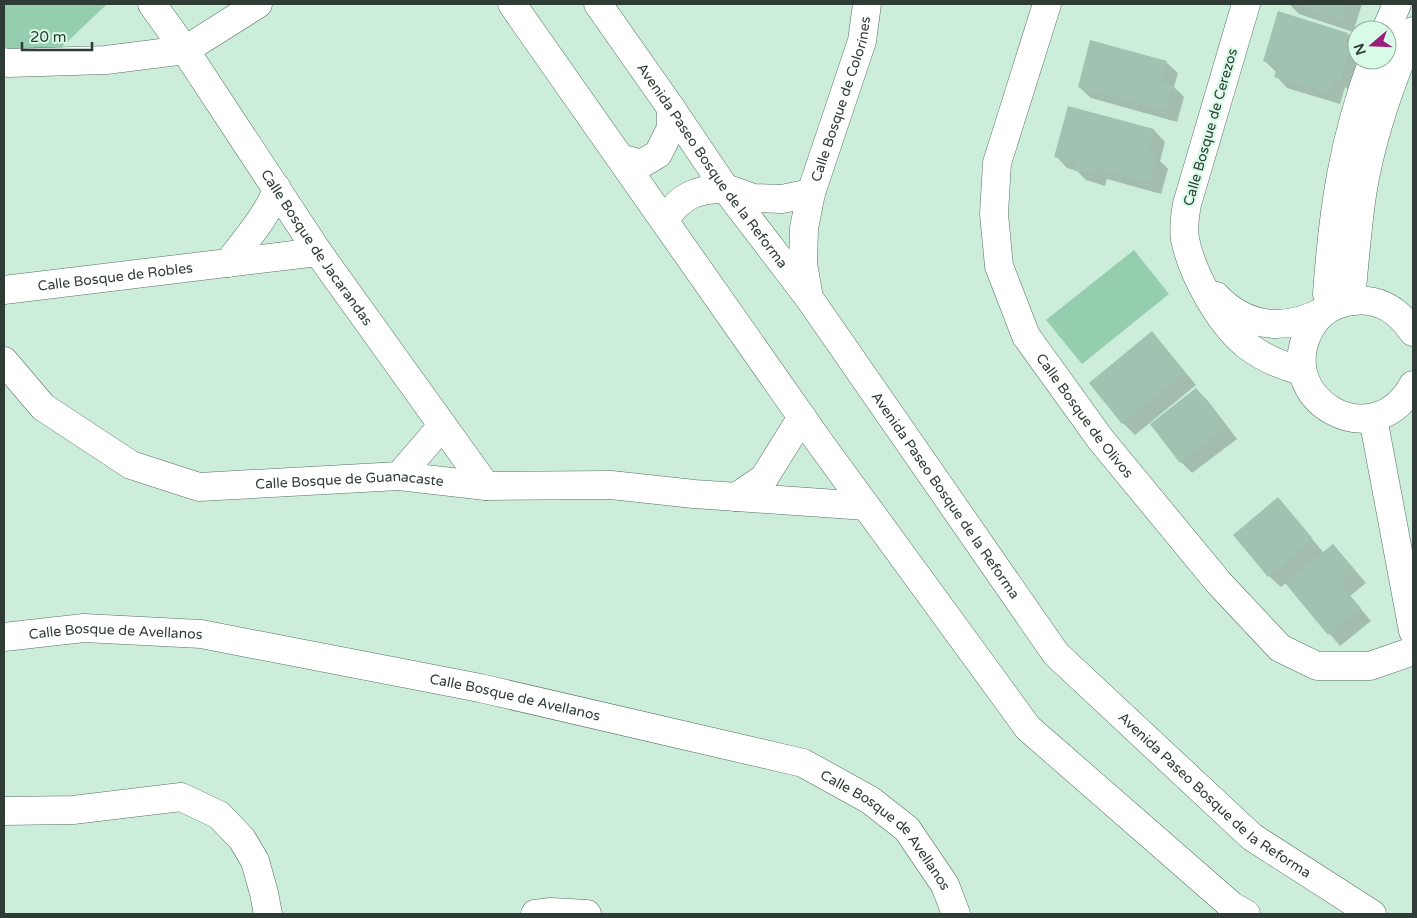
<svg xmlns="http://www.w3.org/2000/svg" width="1417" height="918" font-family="'Varela Round',sans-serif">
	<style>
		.green { fill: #94ceaf }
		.shadow { fill: #0003 }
		.building { fill: #a1c2b0 }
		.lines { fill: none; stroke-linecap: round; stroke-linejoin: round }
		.minor-casing { stroke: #547362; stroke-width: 29 }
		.tertiary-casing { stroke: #547362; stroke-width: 29 }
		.secondary-casing { stroke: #547362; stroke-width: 29 }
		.minor { stroke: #fff; stroke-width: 28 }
		.tertiary { stroke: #fff; stroke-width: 28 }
		.secondary { stroke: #fff; stroke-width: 28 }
		.labels { text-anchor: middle; stroke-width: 4.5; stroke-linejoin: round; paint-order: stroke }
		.street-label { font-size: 14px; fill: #2f3c35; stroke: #d8fbe7 }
	</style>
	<rect width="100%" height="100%" fill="#cbedda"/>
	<!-- green -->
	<g class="green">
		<path d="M 4,4 L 107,4 L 46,62 L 4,52 Z"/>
		<path d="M 1134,250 L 1169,294 L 1082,364 L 1046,320 Z"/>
	</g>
	<!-- shadow -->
	<g class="shadow">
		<path d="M 1289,4 L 1362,4 L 1353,32 L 1299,14 Z"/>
		<path d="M 1279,13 L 1348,34 L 1357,43 L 1356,58 L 1361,62 L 1352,92 L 1345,87 L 1340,104 L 1287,88 L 1276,76 L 1277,73 L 1265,61 Z"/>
		<path d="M 1166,62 L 1178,73 L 1174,87 L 1184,97 L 1177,122 L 1091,98 L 1079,87 Z"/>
		<path d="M 1069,107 L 1154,130 L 1165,142 L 1160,161 L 1168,169 L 1161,194 L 1107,179 L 1105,186 L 1086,180 L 1077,171 L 1067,168 L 1056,156 Z"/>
		<path d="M 1152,333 L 1163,345 L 1196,385 L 1135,435 L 1123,423 L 1090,383 Z"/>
		<path d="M 1196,389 L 1208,401 L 1237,439 L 1192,473 L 1181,462 Z"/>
		<path d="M 1278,499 L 1324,553 L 1333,545 L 1366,583 L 1350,596 L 1371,621 L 1340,646 L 1286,583 L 1281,587 L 1269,576 Z"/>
	</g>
	<!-- building -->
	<g class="building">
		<path d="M 1290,4 L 1348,4 L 1342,21 Z"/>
		<path d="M 1278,11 L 1348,33 L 1344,48 L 1350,50 L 1340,81 L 1334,77 L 1329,93 L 1274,77 L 1278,65 L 1263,61 Z"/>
		<path d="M 1090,40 L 1167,61 L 1161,81 L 1173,84 L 1166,111 L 1078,87 Z"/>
		<path d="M 1068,106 L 1154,129 L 1148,154 L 1157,156 L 1149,183 L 1095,168 L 1094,175 L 1073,169 L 1075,162 L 1054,157 Z"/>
		<path d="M 1152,331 L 1185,373 L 1122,424 L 1089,383 Z"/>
		<path d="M 1196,388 L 1226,427 L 1180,463 L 1150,424 Z"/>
		<path d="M 1278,497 L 1313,539 L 1268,577 L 1233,535 Z"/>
		<path d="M 1333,544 L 1355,570 L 1340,584 L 1361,608 L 1328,635 L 1285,583 Z"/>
	</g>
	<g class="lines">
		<!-- minor casing -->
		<g class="minor-casing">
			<g id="minor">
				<path id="s1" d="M 152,4 L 185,50 L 318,252 L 486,486"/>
				<path id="s2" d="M 1047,4 L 997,163 L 994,214 L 999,266 L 1026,336 L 1101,440 L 1219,583 L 1280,648 L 1317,666 L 1370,666 L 1413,651"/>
				<path d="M 1246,4 L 1187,204 C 1185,215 1183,227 1185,239 C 1192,274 1220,325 1249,347 C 1265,359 1283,366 1302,371"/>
				<path d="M 4,62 L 8,63 L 106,60 L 185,50 L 258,4"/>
				<path d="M 725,188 L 753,198 L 782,199 L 811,193"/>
				<path d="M 228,263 C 241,246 275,207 276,187"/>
				<path id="s3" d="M 4,290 L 318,252"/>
				<path d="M 1216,296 C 1247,329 1286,331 1324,311"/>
				<path id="s4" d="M 809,298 L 803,264 L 804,228 L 811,193 L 862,41 L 867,4"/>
				<path d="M 1413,332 C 1398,310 1380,298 1353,301 C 1335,303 1319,312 1310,329 C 1272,399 1373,458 1413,385"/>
				<path id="s5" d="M 4,361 L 43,407 L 131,465 L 199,487 L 399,476 L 486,486 L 611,485 L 694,494 L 866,506"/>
				<path d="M 1373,418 L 1413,631"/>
				<path d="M 399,476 L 442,426"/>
				<path d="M 736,497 L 764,478 L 802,417"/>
				<path id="s6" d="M 4,637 L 84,628 L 201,634 L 480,688 L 803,763 L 870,800 L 907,829 L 945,885 L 956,914"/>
				<path d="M 4,811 L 73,810 L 181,797 L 219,815 L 242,839 L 255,861 L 264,893 L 268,914"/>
			</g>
		</g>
		<!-- tertiary casing -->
		<g class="tertiary-casing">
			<g id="tertiary">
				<path d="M 1386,30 L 1397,4"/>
				<path d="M 1327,294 C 1333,209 1343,140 1373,60"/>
				<path d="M 1351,301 C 1354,266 1357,230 1362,195 C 1371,138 1390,83 1413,31"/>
				<path d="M 535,914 L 551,912 L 587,914"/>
			</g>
		</g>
		<!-- secondary casing -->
		<g class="secondary-casing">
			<g id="secondary">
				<path d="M 512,4 L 820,443 L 1028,728 L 1232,906 L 1246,914"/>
				<path id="s7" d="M 598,4 L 671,108 L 725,188 L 809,298 L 1056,654 L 1252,837 L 1372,914"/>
				<path d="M 620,158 L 641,164 L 658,154 L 671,128 L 671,108"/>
				<path d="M 664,220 C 682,195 695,190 725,188"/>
			</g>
		</g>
		<!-- minor -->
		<use href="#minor" class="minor"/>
		<!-- tertiary -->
		<use href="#tertiary" class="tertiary"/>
		<!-- secondary -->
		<use href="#secondary" class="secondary"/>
	</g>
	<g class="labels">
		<!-- street labels -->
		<g class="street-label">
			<text dy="5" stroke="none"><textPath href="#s4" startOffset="205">Calle Bosque de Colorines</textPath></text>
			<text transform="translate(1210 127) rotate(-74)" y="5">Calle Bosque de Cerezos</text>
			<text dy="5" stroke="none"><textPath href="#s7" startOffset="198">Avenida Paseo Bosque de la Reforma</textPath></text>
			<text dy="5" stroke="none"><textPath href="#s1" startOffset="294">Calle Bosque de Jacarandas</textPath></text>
			<text dy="5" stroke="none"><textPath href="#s3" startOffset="112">Calle Bosque de Robles</textPath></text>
			<text dy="5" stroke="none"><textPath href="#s2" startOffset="444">Calle Bosque de Olivos</textPath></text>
			<text dy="5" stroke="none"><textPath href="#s5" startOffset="388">Calle Bosque de Guanacaste</textPath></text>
			<text dy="5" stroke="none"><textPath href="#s7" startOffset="602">Avenida Paseo Bosque de la Reforma</textPath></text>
			<text dy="5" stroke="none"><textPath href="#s6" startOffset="112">Calle Bosque de Avellanos</textPath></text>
			<text dy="5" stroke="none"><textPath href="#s6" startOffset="518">Calle Bosque de Avellanos</textPath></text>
			<text dy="5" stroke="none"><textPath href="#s7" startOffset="1008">Avenida Paseo Bosque de la Reforma</textPath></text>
			<text dy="5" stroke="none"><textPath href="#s6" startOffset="922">Calle Bosque de Avellanos</textPath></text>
		</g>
	</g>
	<!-- border -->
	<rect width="1417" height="918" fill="none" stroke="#2f3c35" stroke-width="10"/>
	<!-- north arrow -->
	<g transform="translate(1372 45) rotate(251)"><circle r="24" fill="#d8fbe7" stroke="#94afa0"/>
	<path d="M0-4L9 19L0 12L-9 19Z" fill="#9a217a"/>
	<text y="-8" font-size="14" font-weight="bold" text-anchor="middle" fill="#2f3c35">N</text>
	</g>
	<!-- scale -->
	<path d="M22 42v8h70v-8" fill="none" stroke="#2f3c35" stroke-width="2.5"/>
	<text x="30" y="42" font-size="15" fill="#2f3c35" stroke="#d8fbe7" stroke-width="4" paint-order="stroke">20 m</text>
</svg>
